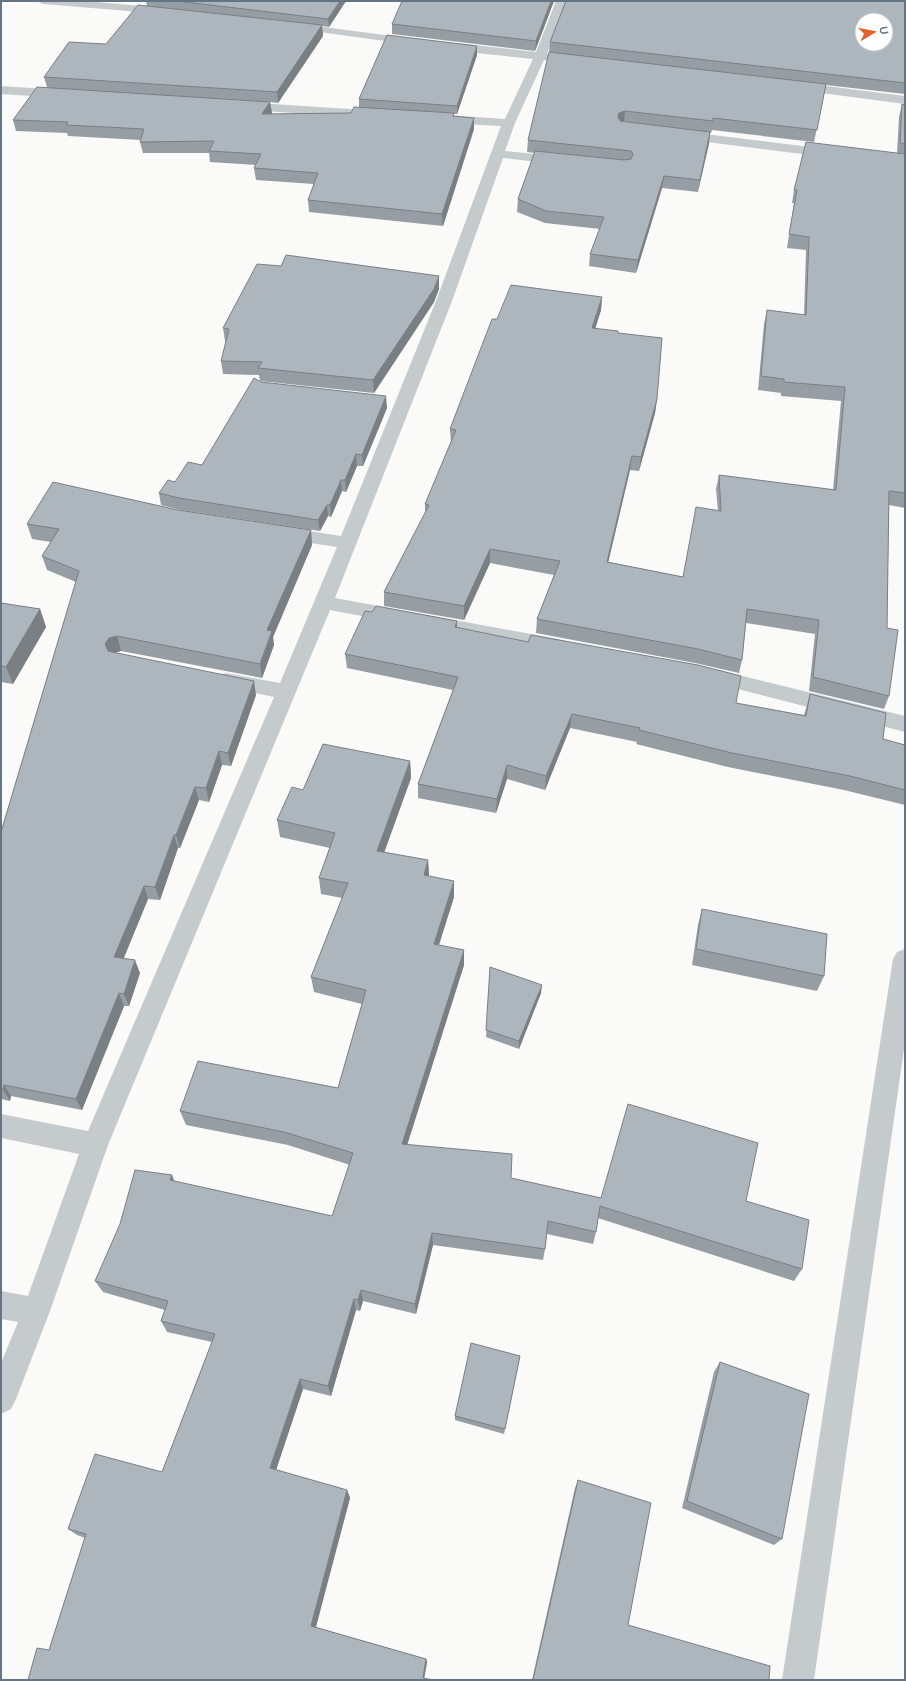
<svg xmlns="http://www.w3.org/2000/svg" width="906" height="1681" font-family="Lato,sans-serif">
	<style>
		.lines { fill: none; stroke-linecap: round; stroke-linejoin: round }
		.minor { fill: #c5cacd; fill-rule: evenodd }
		.wall { fill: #969da3 }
		.shaded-wall { fill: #7a7f84 }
		.building { fill: #aeb6bd; stroke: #7a7f84; fill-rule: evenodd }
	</style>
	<rect width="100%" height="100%" fill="#fafaf8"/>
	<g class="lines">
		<!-- minor -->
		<g class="minor">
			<path d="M 37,1 L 84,1 L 165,8 L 171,11 L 165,14 L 43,4 Z"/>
			<path d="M 556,1 L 568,1 L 547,54 L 558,55 L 560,58 L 558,61 L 544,60 L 515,123 L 505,151 L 562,157 L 567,158 L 569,161 L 567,164 L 562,165 L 503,158 L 452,301 L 335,598 L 558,639 L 565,641 L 568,646 L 565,651 L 558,653 L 330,610 L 108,1145 L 50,1311 L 16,1399 L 11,1409 L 1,1414 L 1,1363 L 18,1322 L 1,1319 L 1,1291 L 28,1296 L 79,1154 L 1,1138 L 1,1114 L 88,1131 L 274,697 L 226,687 L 219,685 L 216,680 L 219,675 L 226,673 L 280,683 L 337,547 L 283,539 L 277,537 L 274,533 L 277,529 L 283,527 L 341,536 L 436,301 L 501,126 L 445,123 L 441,122 L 439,119 L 441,116 L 445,115 L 505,119 L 533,59 L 447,50 L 443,48 L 441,46 L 443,44 L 447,42 L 536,52 Z"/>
			<path d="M 293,23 L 415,39 L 419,40 L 421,42 L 419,44 L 415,45 L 289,28 L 287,26 L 289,24 Z"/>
			<path d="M 795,82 L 905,96 L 905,104 L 791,89 L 789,86 L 791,83 Z"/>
			<path d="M 1,86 L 63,90 L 67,91 L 69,94 L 67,97 L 63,98 L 1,94 Z"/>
			<path d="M 241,102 L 380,111 L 384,112 L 386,115 L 384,118 L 380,119 L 237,109 L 235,106 L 237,103 Z"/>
			<path d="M 680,131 L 834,150 L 839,151 L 841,154 L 839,157 L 834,158 L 675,138 L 674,135 L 675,132 Z"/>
			<path d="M 710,668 L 905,716 L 905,732 L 703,680 L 700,675 L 703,670 Z"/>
			<path d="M 905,949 L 905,1042 L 814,1680 L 782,1680 L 893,959 L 897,952 Z"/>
		</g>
	</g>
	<!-- wall -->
	<g class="wall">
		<path d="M 146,1 L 346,1 L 329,27 L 322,26 L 323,36 L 278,103 L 270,102 L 272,113 L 271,114 L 351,113 L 359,107 L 359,99 L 477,46 L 477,55 L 457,114 L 454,114 L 454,116 L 474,129 L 443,226 L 309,212 L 308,200 L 314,184 L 256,180 L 254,168 L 256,165 L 210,162 L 209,153 L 143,153 L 140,142 L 141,140 L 68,136 L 67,133 L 16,131 L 13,120 L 47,87 L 44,77 L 106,44 L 147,6 Z"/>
		<path d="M 554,1 L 535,51 L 392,34 L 392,24 Z"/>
		<path d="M 905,1 L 905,94 L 826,85 L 814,142 L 712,130 L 711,133 L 710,133 L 698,192 L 662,188 L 636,273 L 589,266 L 590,254 L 600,229 L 545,223 L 517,212 L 518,199 L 535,153 L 527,152 L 528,140 L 549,53 L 550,42 Z"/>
		<path d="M 902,104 L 905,105 L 905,508 L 889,505 L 887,628 L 889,696 L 884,709 L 809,691 L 815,634 L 746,623 L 742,660 L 739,673 L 695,663 L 536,633 L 537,619 L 554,575 L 490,563 L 464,620 L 384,606 L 384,592 L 425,514 L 425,504 L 451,443 L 450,429 L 497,319 L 602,297 L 601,310 L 595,329 L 618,333 L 657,399 L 655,413 L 639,471 L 630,470 L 608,562 L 683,577 L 718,511 L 716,489 L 719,475 L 833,490 L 841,401 L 781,396 L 781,393 L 758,390 L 764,324 L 767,310 L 804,315 L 806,250 L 787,248 L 794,203 L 792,203 L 794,190 L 897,153 L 899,117 Z"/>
		<path d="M 281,266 L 439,276 L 439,289 L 434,302 L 374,393 L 260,381 L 259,375 L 223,374 L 221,361 L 226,341 L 225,341 L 223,328 Z"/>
		<path d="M 261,382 L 387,408 L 363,466 L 357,466 L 346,492 L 342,491 L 331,517 L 328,516 L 320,531 L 181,510 L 161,505 L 159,493 L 175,482 L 202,465 Z"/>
		<path d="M 178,510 L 311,530 L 312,545 L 273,637 L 274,645 L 262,678 L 121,651 L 114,652 L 256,695 L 231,766 L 222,765 L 209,802 L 199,800 L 180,848 L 178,848 L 160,900 L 148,899 L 123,959 L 140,973 L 129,1006 L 124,1006 L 82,1110 L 11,1096 L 10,1101 L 1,1099 L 1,832 L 76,582 L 47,570 L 42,556 L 51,542 L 32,539 L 27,524 Z"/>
		<path d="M 1,603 L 40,609 L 46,627 L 13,684 L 1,682 Z"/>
		<path d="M 457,621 L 457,627 L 736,703 L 804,715 L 810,694 L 883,739 L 905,745 L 905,805 L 844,790 L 728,767 L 636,744 L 637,742 L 570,728 L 545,790 L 507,779 L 496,813 L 418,798 L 418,784 L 453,690 L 347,668 L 345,654 Z"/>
		<path d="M 410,761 L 411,778 L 384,852 L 428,860 L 429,876 L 454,897 L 439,945 L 464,965 L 407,1145 L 511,1178 L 601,1198 L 746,1201 L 802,1269 L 794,1281 L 598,1218 L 596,1232 L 593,1244 L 547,1234 L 545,1249 L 543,1260 L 433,1245 L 416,1314 L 363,1301 L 360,1311 L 356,1310 L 331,1396 L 303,1389 L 276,1470 L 347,1490 L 350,1498 L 315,1627 L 426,1659 L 427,1662 L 424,1678 L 49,1650 L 85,1538 L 77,1535 L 68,1529 L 162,1472 L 212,1342 L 167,1332 L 161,1321 L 165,1310 L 103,1292 L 95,1281 L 174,1181 L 332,1216 L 350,1165 L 288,1145 L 186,1125 L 180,1111 L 338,1088 L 362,1004 L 314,992 L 311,977 L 342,898 L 321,894 L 319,878 L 330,848 L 280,837 L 277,820 L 303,790 Z"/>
		<path d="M 702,909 L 824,976 L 817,991 L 692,965 L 698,925 Z"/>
		<path d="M 490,967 L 541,993 L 519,1049 L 486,1037 Z"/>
		<path d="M 520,1356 L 504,1434 L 455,1420 L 455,1416 Z"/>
		<path d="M 720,1362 L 782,1539 L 774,1545 L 682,1508 L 714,1372 Z"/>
		<path d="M 578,1480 L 628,1625 L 769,1680 L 532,1680 L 575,1488 Z"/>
	</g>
	<!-- shaded-wall -->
	<g class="shaded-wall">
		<path d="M 340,1 L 346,1 L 329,27 L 328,19 Z"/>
		<path d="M 551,1 L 554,1 L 535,51 L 536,41 Z"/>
		<path d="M 322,25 L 323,36 L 278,103 L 277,92 Z"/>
		<path d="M 477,46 L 477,55 L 457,114 L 457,106 Z"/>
		<path d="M 270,102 L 272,113 L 263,125 L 262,114 Z"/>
		<path d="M 625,111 L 624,123 L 618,125 L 618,117 L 619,113 Z"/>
		<path d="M 474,118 L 474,129 L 443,226 L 442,214 Z"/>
		<path d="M 710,132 L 709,144 L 698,192 L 700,180 Z"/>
		<path d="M 664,176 L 662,188 L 636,273 L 638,260 Z"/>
		<path d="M 439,276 L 439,289 L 434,302 L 374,393 L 373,380 Z"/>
		<path d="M 602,297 L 601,310 L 591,342 L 592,328 Z"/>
		<path d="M 386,396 L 387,408 L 363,466 L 362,455 Z"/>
		<path d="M 657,399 L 655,413 L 639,471 L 641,457 Z"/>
		<path d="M 356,454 L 357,466 L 346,492 L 345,480 Z"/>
		<path d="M 632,456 L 630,470 L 605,576 L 607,562 Z"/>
		<path d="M 341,480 L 342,491 L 331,517 L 330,505 Z"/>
		<path d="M 327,505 L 328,516 L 320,531 L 318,520 Z"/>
		<path d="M 311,530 L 312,545 L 273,637 L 274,645 L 262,678 L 260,664 L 267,630 Z"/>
		<path d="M 490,549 L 490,563 L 464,620 L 464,606 Z"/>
		<path d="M 40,609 L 46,627 L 13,684 L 6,667 Z"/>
		<path d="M 457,621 L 457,635 L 455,627 Z"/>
		<path d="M 117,636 L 121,651 L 114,653 L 110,658 L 105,644 L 109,638 Z"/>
		<path d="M 254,681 L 256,695 L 231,766 L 228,753 Z"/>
		<path d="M 572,714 L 570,728 L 545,790 L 546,776 Z"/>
		<path d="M 219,751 L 222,765 L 209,802 L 206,788 Z"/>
		<path d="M 410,761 L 411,778 L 379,867 L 377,851 Z"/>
		<path d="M 507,765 L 507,779 L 496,813 L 497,799 Z"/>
		<path d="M 195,787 L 199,800 L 180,848 L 176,835 Z"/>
		<path d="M 174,835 L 178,848 L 160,900 L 155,887 Z"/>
		<path d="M 428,860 L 429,876 L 424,875 Z"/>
		<path d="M 454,881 L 454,897 L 434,960 L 434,944 Z"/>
		<path d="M 144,886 L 148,899 L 119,970 L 114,957 Z"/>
		<path d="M 464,950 L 464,965 L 403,1158 L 402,1144 Z"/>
		<path d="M 135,960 L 140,973 L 129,1006 L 124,994 Z"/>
		<path d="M 542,985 L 541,993 L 519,1049 L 519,1041 Z"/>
		<path d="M 119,993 L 124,1006 L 82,1110 L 76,1099 Z"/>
		<path d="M 4,1085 L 11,1096 L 10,1101 L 3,1089 Z"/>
		<path d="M 172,1175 L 177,1188 L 170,1180 Z"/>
		<path d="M 432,1233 L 433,1245 L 416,1314 L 415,1304 Z"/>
		<path d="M 361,1290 L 363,1301 L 360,1311 L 358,1300 Z"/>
		<path d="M 354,1299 L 356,1310 L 331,1396 L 328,1386 Z"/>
		<path d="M 300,1379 L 303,1389 L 274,1476 L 270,1468 Z"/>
		<path d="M 347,1490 L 350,1498 L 315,1631 L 311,1626 Z"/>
		<path d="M 426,1659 L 427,1662 L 424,1680 L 423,1678 Z"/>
	</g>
	<!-- building -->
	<g class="building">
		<path d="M 177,1 L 340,1 L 328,19 Z"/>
		<path d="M 402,1 L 551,1 L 536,41 L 392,24 Z"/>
		<path d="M 566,1 L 905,1 L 905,83 L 550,42 ZM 862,20 L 886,20 L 886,44 L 862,44 Z"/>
		<path d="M 138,5 L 322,25 L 277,92 L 44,77 L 69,42 L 106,44 Z"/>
		<path d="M 387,35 L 477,46 L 457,106 L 359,99 Z"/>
		<path d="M 549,52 L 826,84 L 817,130 L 713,118 L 713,121 L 625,111 L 619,113 L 618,117 L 620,121 L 710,132 L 700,180 L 664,176 L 638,260 L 590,254 L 604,217 L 546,211 L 518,199 L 535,151 L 624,160 L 631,159 L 633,154 L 631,151 L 528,140 Z"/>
		<path d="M 37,87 L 270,102 L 262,114 L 351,113 L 354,107 L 454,113 L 453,116 L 474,118 L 442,214 L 308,200 L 318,173 L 254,168 L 261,154 L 209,151 L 214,141 L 140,142 L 144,129 L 66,125 L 68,122 L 13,120 Z"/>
		<path d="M 902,104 L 905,105 L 905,144 L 900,143 Z"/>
		<path d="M 806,142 L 905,154 L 905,493 L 889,491 L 887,628 L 898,630 L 889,696 L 813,677 L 819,620 L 747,609 L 742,660 L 698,649 L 537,619 L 560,561 L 490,549 L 464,606 L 384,592 L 429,505 L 425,504 L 456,430 L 450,429 L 492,319 L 497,319 L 511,285 L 602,297 L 592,328 L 618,331 L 618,333 L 662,338 L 657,399 L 641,457 L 632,456 L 607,562 L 683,577 L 696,507 L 721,511 L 719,475 L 836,490 L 845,387 L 784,382 L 784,379 L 761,376 L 767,310 L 806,315 L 809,237 L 789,234 L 797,190 L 794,190 Z"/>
		<path d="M 286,255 L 439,276 L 434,289 L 373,380 L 258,368 L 262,362 L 221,361 L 229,329 L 223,328 L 257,264 L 281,266 Z"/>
		<path d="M 254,378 L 261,382 L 386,396 L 362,455 L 356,454 L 345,480 L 341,480 L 330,505 L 327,505 L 318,520 L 179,498 L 159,493 L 168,480 L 175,482 L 188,462 L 202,465 Z"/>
		<path d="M 53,482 L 178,510 L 311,530 L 267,630 L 272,631 L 260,664 L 117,636 L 109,638 L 105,644 L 108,651 L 117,653 L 254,681 L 228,753 L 219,751 L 206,788 L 195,787 L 176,835 L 174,835 L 155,887 L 144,886 L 114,957 L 135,960 L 124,994 L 119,993 L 76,1099 L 4,1085 L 3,1089 L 1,1089 L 1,832 L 79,571 L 42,556 L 59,529 L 27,524 Z"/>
		<path d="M 1,603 L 40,609 L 6,667 L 1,666 Z"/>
		<path d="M 376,606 L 457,621 L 455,627 L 528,642 L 531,635 L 698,665 L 741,676 L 736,703 L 806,716 L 810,694 L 886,713 L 883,739 L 905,745 L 905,790 L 850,776 L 732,753 L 639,730 L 640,728 L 572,714 L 546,776 L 507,765 L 497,799 L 418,784 L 458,677 L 345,654 L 365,611 L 372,612 Z"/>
		<path d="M 323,744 L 410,761 L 377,851 L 428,860 L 424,875 L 454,881 L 434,944 L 464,950 L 402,1144 L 512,1154 L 511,1178 L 601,1198 L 628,1104 L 758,1143 L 746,1201 L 809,1220 L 802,1269 L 600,1206 L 596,1232 L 548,1221 L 545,1249 L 432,1233 L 415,1304 L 361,1290 L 358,1300 L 354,1299 L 328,1386 L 300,1379 L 270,1468 L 347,1490 L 311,1626 L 426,1659 L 423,1678 L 434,1680 L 28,1680 L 37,1648 L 49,1650 L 86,1534 L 68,1529 L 95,1454 L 162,1472 L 215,1334 L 161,1321 L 168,1301 L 95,1281 L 120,1224 L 135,1170 L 172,1175 L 170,1180 L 332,1216 L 353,1153 L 284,1132 L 180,1111 L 198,1061 L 338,1088 L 366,990 L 311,977 L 348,883 L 319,878 L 335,833 L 277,820 L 292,787 L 303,790 Z"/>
		<path d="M 702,909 L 827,934 L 824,976 L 696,949 Z"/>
		<path d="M 490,967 L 542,985 L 519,1041 L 486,1030 Z"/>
		<path d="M 471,1343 L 520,1356 L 505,1429 L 455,1416 Z"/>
		<path d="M 720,1362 L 809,1394 L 782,1539 L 687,1501 Z"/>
		<path d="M 578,1480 L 651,1503 L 628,1625 L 770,1666 L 769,1680 L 533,1680 Z"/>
	</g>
	<!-- border -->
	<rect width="906" height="1681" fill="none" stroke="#647483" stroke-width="4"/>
	<!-- north arrow -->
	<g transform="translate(874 32) rotate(80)"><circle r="19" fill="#ffffff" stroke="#c1c7cd"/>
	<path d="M0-3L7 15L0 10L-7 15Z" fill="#e7602a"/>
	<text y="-6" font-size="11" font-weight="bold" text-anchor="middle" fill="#647483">U</text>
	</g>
</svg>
